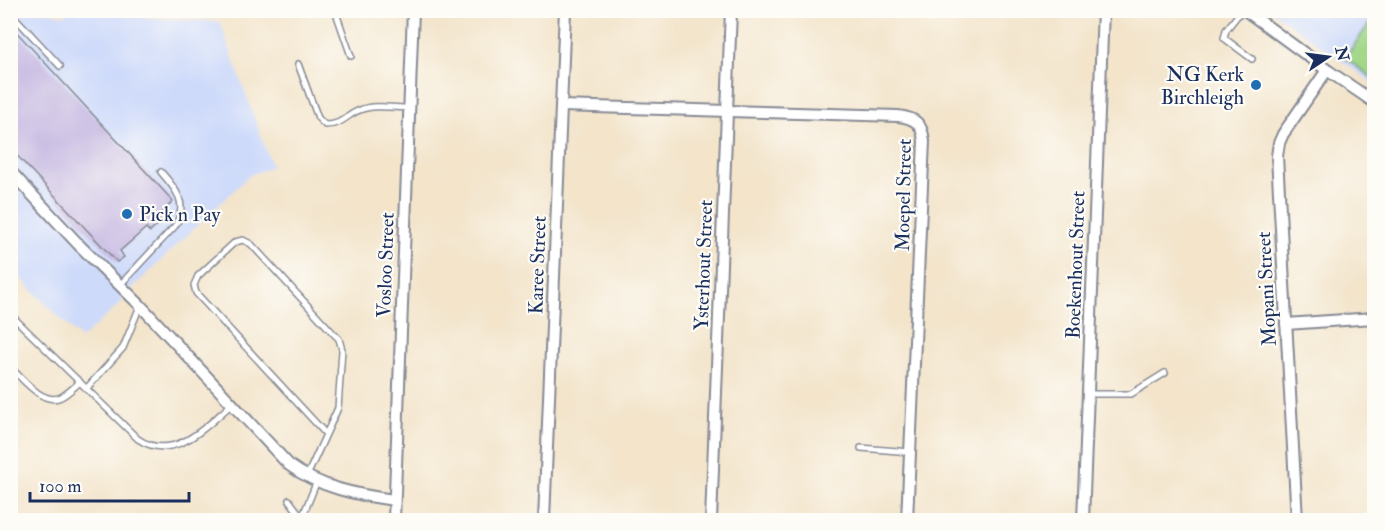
<svg xmlns="http://www.w3.org/2000/svg" width="1385" height="531" font-family="'IM FELL Double Pica',serif">
	<style>
		.built { fill: #cedafa }
		.green { fill: #a1d787; stroke: #5e8372; stroke-width: 1.5 }
		.building { fill: #bfb0df }
		.lines { fill: none; stroke-linecap: round; stroke-linejoin: round }
		.lane-casing { stroke: #878a94; stroke-width: 8 }
		.street-casing { stroke: #878a94; stroke-width: 14 }
		.lane { stroke: #fff; stroke-width: 5 }
		.street { stroke: #fff; stroke-width: 10 }
		.poi-dot { fill: #1f6fb2; stroke: #fdfcf7; stroke-width: 2 }
		.labels { text-anchor: middle; stroke-width: 4.5; stroke-linejoin: round; paint-order: stroke }
		.poi-label { font-size: 20px; fill: #1b2f5e; stroke: #fdfcf7; text-anchor: end }
		.street-label { font-size: 20px; fill: #1b2f5e; stroke: #fdfcf7 }
	</style>
	<rect width="100%" height="100%" fill="#fdfcf7"/>
	<filter id="ink" filterUnits="userSpaceOnUse"><feTurbulence type="fractalNoise" baseFrequency=".0167" numOctaves="2"/><feDisplacementMap in="SourceGraphic" scale="12" xChannelSelector="R" yChannelSelector="G"/><feConvolveMatrix kernelMatrix="1 2 1 2 8 2 1 2 1" color-interpolation-filters="sRGB"/></filter>
	<filter id="wash" filterUnits="userSpaceOnUse"><feTurbulence type="fractalNoise" baseFrequency=".008" numOctaves="4" result="noise"/><feDisplacementMap in="SourceGraphic" scale="24" xChannelSelector="R" yChannelSelector="G"/><feGaussianBlur stdDeviation="1.35" result="paint"/><feColorMatrix in="noise" values="0 0 0 0 0 0 0 0 0 0 0 0 0 0 0 0 0 1.4 0 .05"/><feComposite in="paint" operator="in"/></filter>
	<g filter="url(#wash)">
		<rect width="100%" height="100%" fill="#f3e4ca"/>
		<!-- built -->
		<g class="built">
			<path d="M 117,10 L 122,16 L 220,22 L 272,167 L 250,175 L 121,299 L 122,302 L 81,339 L 11,269 L 11,18 L 18,11 L 44,11 L 63,15 L 74,11 Z"/>
			<path d="M 1272,11 L 1374,11 L 1374,84 Z"/>
		</g>
		<!-- green -->
		<path class="green" d="M 1374,17 L 1374,79 L 1345,58 Z"/>
		<g id="blocks">
			<!-- building -->
			<path class="building" d="M 10,25 L 173,201 L 157,217 L 161,222 L 150,232 L 146,228 L 120,251 L 124,257 L 117,262 L 10,148 Z"/>
		</g>
	</g>
	<g filter="url(#ink)">
		<use href="#blocks" fill-opacity="0" stroke="#878a94" stroke-width="1.5"/>
		<g class="lines">
			<!-- lane casing -->
			<g class="lane-casing">
				<g id="lane">
					<path d="M 335,10 L 351,56"/>
					<path d="M 1242,10 L 1226,30 L 1224,38 L 1252,59"/>
					<path d="M 10,12 L 60,66"/>
					<path d="M 298,64 L 318,118 L 325,125 C 343,125 346,115 360,110 C 374,104 394,108 409,108"/>
					<path d="M 120,285 L 175,226 C 189,204 176,189 161,172"/>
					<path d="M 10,314 L 138,439 C 174,463 205,427 232,404"/>
					<path d="M 10,367 C 22,378 43,406 61,397 C 67,394 74,387 80,382"/>
					<path d="M 86,389 L 123,348 L 140,306"/>
					<path d="M 1088,394 L 1131,394 L 1165,373"/>
					<path d="M 861,448 L 910,452"/>
					<path d="M 307,476 L 338,408 L 342,350 L 339,339 L 334,334 L 251,244 L 243,240 L 235,242 L 198,276 L 194,285 L 196,293 L 325,433"/>
					<path d="M 289,500 L 304,520"/>
					<path d="M 302,518 L 317,481"/>
					<path d="M 135,520 L 143,518 L 151,520"/>
				</g>
			</g>
			<!-- street casing -->
			<g class="street-casing">
				<g id="street">
					<path d="M 1245,10 L 1327,70 L 1374,102"/>
					<path d="M 561,106 L 898,116 C 915,118 922,123 924,141 L 907,520"/>
					<path d="M 10,171 L 80,246 L 140,305 L 289,465 C 320,488 358,495 394,500"/>
					<path d="M 1286,324 L 1374,318"/>
					<path d="M 394,520 L 413,10"/>
					<path d="M 544,520 L 565,10"/>
					<path d="M 711,520 L 731,10"/>
					<path d="M 1083,520 L 1103,10"/>
					<path d="M 1297,520 L 1277,156 L 1279,143 L 1283,134 L 1327,70"/>
				</g>
			</g>
			<!-- lane -->
			<use href="#lane" class="lane"/>
			<!-- street -->
			<use href="#street" class="street"/>
		</g>
	</g>
	<!-- markers -->
	<g class="poi-dot">
		<circle cx="1256" cy="85" r="6"/>
		<circle cx="127" cy="214" r="6"/>
	</g>
	<g class="labels">
		<!-- poi labels -->
		<g class="poi-label">
			<text x="1244" y="81">NG Kerk<tspan x="1244" dy="23">Birchleigh</tspan></text>
			<text x="139" y="221" text-anchor="start">Pick n Pay</text>
		</g>
		<!-- street labels -->
		<g class="street-label">
			<text transform="translate(903 195) rotate(-89)" y="7">Moepel Street</text>
			<text transform="translate(385 265) rotate(-88)" y="7">Vosloo Street</text>
			<text transform="translate(537 265) rotate(-88)" y="7">Karee Street</text>
			<text transform="translate(703 265) rotate(-88)" y="7">Ysterhout Street</text>
			<text transform="translate(1075 265) rotate(-88)" y="7">Boekenhout Street</text>
			<text transform="translate(1266 289) rotate(-93)" y="7">Mopani Street</text>
		</g>
	</g>
	<!-- margin -->
	<rect width="1385" height="531" fill="none" stroke="#fdfcf7" stroke-width="36"/>
	<!-- north arrow -->
	<g transform="translate(1328 57) rotate(77)" stroke="#fdfcf7" stroke-width="4.5" paint-order="stroke">
	<path d="M0-4.5L10 22L0 15L-10 22Z" fill="#1b2f5e"/>
	<text y="-9" font-size="16" font-weight="bold" text-anchor="middle" fill="#1b2f5e">N</text>
	</g>
	<!-- scale -->
	<path d="M30 492v9h159v-9" fill="none" stroke="#1b2f5e" stroke-width="3"/>
	<text x="39" y="492" font-size="18" fill="#1b2f5e" stroke="#fdfcf7" stroke-width="4.5" paint-order="stroke">100 m</text>
</svg>
